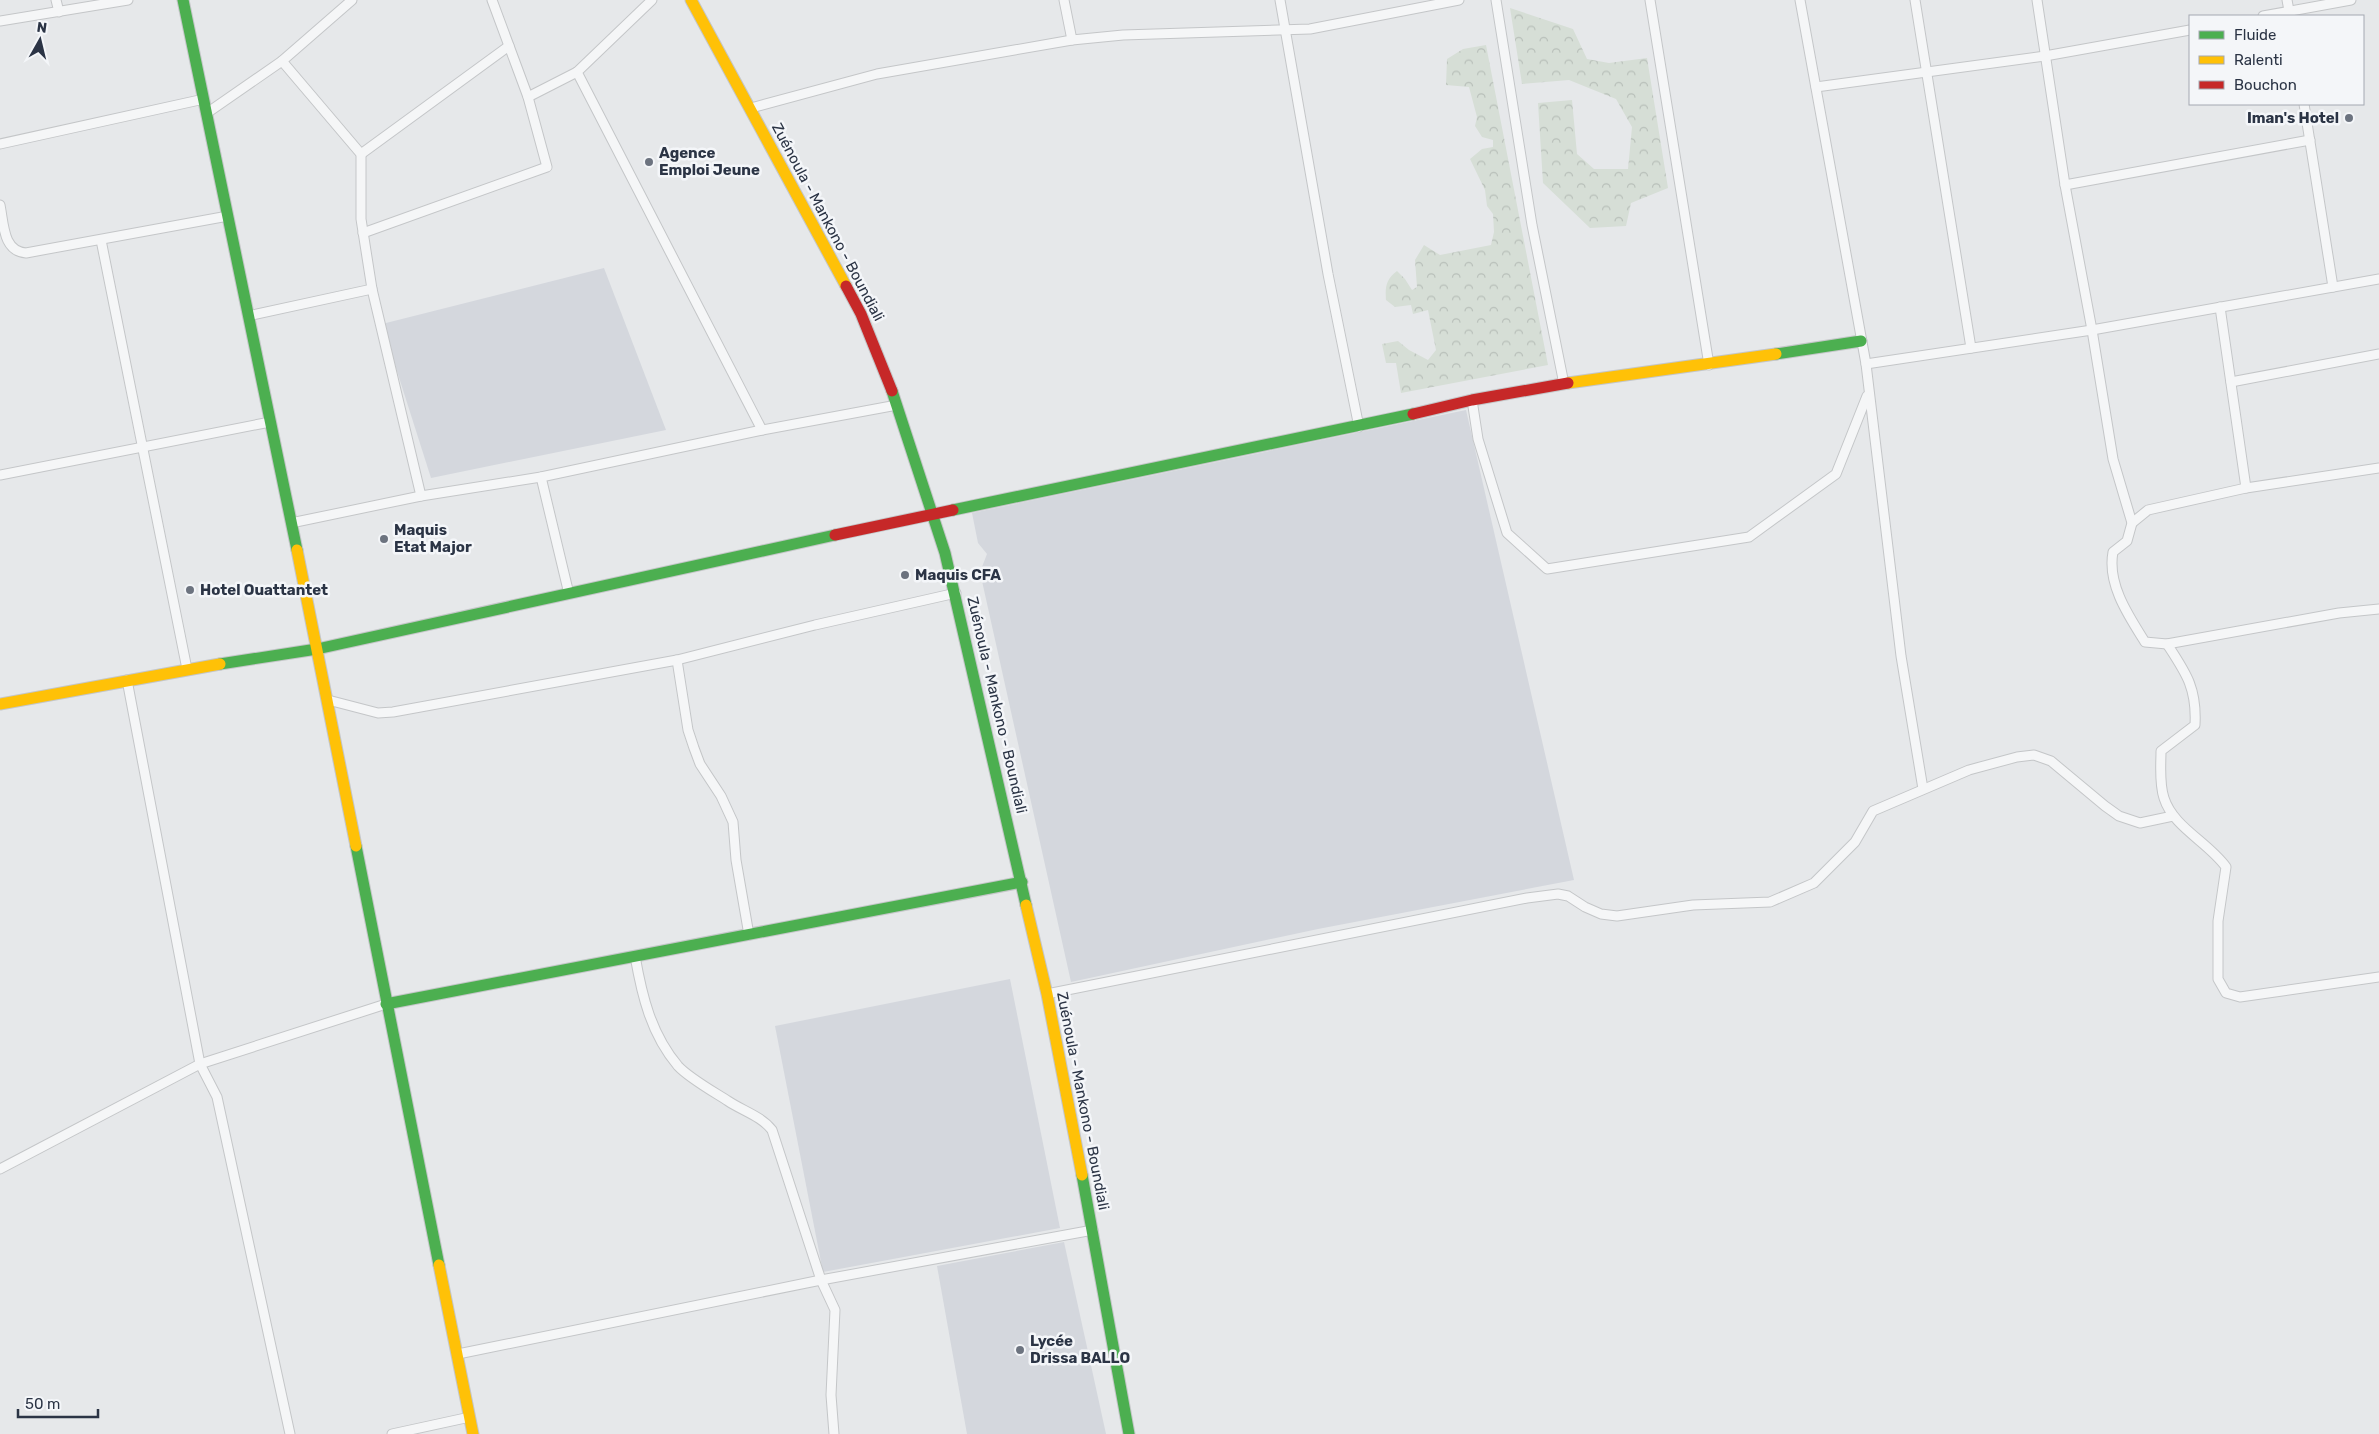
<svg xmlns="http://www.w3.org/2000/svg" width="2379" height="1434" font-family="Rubik,sans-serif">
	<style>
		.built { fill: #d4d7dd }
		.forest { fill: url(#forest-crowns) }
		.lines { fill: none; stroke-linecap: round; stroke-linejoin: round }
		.street-casing { stroke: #c4c6c8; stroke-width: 11 }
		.fast-casing { stroke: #c4c6c8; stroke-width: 13 }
		.slow-casing { stroke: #c4c6c8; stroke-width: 13 }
		.jam-casing { stroke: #c4c6c8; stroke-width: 13 }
		.street { stroke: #f5f6f7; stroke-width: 9 }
		.fast { stroke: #4caf50; stroke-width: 11 }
		.slow { stroke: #ffc107; stroke-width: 11 }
		.jam { stroke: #c62828; stroke-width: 11 }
		.poi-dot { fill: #6c737f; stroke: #f4f6f9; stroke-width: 2 }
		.labels { text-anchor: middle; stroke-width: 5; stroke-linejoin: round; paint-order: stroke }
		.poi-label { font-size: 15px; font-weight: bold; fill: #2b3445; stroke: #f4f6f9; text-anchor: start }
		.street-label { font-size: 15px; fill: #2b3445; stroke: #f4f6f9 }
	</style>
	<defs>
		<pattern id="forest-crowns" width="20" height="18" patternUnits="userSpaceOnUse" patternTransform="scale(1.25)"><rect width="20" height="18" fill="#d6ded6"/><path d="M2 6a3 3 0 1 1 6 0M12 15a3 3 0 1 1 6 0" fill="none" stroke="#b8bfb9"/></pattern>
	</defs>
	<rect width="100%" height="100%" fill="#e6e8ea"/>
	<!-- built -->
	<g class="built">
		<path d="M 604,268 L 666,430 L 431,478 L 382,324 Z"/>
		<path d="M 1466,410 L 1574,880 L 1318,929 L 1071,982 L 980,572 L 987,554 L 978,543 L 972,513 Z"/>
		<path d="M 1010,979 L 1060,1228 L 823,1272 L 775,1026 Z"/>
		<path d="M 1064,1242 L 1106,1434 L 967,1434 L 937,1266 Z"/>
	</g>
	<!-- forest -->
	<g class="forest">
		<path d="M 1510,8 L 1573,29 L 1587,59 L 1609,63 L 1647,58 L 1668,188 L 1631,203 L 1626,226 L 1590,228 L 1543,183 L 1538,103 L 1572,100 L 1577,154 L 1594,169 L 1628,169 L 1632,127 L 1616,99 L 1569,80 L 1522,84 Z"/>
		<path d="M 1486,45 L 1548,365 L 1401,393 L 1396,363 L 1386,363 L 1382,344 L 1398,341 L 1409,350 L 1428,360 L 1436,350 L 1428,310 L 1413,314 L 1411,305 L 1395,307 L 1386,300 C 1385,287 1386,279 1397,271 L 1405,279 L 1412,290 L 1417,287 L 1415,260 L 1424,245 L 1440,255 L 1491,245 L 1494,232 L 1493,214 L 1487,206 L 1485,190 L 1470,159 L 1482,149 L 1493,147 L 1493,140 L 1482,137 L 1475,126 L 1477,117 L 1469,87 L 1446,85 L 1447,59 L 1463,49 Z"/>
	</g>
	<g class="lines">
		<!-- street casing -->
		<g class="street-casing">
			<g id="street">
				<path d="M 56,0 L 59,12"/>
				<path d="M 652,0 L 577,72 L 762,430"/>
				<path d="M 1064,0 L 1072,40"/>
				<path d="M 1280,0 L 1328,274 L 1359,427"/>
				<path d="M 1496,0 L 1532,225 L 1564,384"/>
				<path d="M 1650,0 L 1709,365"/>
				<path d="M 1800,0 L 1866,364 L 1901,656 L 1923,789"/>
				<path d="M 1915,0 L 1971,348"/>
				<path d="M 2037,0 L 2065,185 L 2092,330 L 2113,459 L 2132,523 L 2127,541 L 2113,552 C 2107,584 2128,615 2145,642 L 2167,644 L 2339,613 L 2379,609"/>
				<path d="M 2287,0 L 2290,16"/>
				<path d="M 2263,16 L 2351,0"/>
				<path d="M 0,21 L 128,0"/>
				<path d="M 282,61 L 361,154 L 361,219 L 372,289 L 421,496"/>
				<path d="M 1816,87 L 2045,56 L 2190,30"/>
				<path d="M 528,97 L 577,72"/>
				<path d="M 2304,104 L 2333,287"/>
				<path d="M 751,108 L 877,74 L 1072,40 L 1123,35 L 1310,29 L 1459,0"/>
				<path d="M 207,113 L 282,61 L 352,0"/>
				<path d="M 0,144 L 204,99"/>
				<path d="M 361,154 L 509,46"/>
				<path d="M 2065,185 L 2310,140"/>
				<path d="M 0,205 C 4,225 3,251 26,253 L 228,216"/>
				<path d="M 363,233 L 547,167 L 528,97 L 492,0"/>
				<path d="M 101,240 L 187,669"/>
				<path d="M 2220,307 L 2246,488"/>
				<path d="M 248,316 L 372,289"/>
				<path d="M 1866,364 L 2092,330 L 2379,279"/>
				<path d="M 2231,382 L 2379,354"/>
				<path d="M 1472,400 L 1478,439 L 1507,533 L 1547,569 L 1749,537 L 1836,474 L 1867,396"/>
				<path d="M 0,475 L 270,422"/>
				<path d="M 541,477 L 569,594"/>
				<path d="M 291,523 L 421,496 L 541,477 L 762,430 L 897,405"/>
				<path d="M 2132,523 L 2148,510 L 2246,488 L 2379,468"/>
				<path d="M 2167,644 C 2186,673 2197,688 2195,725 L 2161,751 C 2161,765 2159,783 2164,798 C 2173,827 2208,842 2226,867 L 2218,921 L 2218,979 L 2226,993 L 2240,997 L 2379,977"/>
				<path d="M 677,660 L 688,730 L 694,748 L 700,764 L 721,796 L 733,822 L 736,860 L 749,935"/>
				<path d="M 127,680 L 200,1064 L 217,1097 L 290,1434"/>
				<path d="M 328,700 L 378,713 L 393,712 L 677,660 L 815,625 L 956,593"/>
				<path d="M 635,956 C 642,996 651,1034 678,1066 C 689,1078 714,1092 728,1101 C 743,1111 761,1116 772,1130 L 821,1280 L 835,1310 L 831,1395 L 834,1434"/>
				<path d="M 1047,994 L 1527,898 L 1558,894 L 1568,896 L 1585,907 L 1601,914 L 1617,916 L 1693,905 L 1770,902 L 1814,883 L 1855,842 L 1873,811 L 1969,770 L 2017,757 L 2034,755 L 2051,761 L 2105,806 L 2119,816 L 2140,823 L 2173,816"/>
				<path d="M 0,1169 L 200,1064 L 386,1004"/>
				<path d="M 458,1354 L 821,1280 L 1093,1230"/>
				<path d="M 392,1434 L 470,1417"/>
			</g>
		</g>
		<!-- fast casing -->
		<g class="fast-casing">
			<g id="fast">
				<path d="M 183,0 L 297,550"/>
				<path d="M 1776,354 L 1861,341"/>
				<path d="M 892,391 L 945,553 L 1026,905"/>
				<path d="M 953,510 L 1413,414"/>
				<path d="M 220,664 L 317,649 L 835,535"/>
				<path d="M 356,846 L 439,1265"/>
				<path d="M 386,1004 L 1022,882"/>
				<path d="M 1082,1175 L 1129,1434"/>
			</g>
		</g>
		<!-- slow casing -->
		<g class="slow-casing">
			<g id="slow">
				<path d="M 691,0 L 846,286"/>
				<path d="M 1568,383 L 1776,354"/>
				<path d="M 297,550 L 356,846"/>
				<path d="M 0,704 L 220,664"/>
				<path d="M 1026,905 L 1047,994 L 1082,1175"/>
				<path d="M 439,1265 L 473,1434"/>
			</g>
		</g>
		<!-- jam casing -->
		<g class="jam-casing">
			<g id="jam">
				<path d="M 846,286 L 861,314 L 892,391"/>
				<path d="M 1413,414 L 1472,400 L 1568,383"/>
				<path d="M 835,535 L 953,510"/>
			</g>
		</g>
		<!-- street -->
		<use href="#street" class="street"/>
		<!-- fast -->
		<use href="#fast" class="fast"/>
		<!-- slow -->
		<use href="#slow" class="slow"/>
		<!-- jam -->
		<use href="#jam" class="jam"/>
	</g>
	<!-- markers -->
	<g class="poi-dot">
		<circle cx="2349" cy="118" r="5"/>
		<circle cx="649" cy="162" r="5"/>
		<circle cx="384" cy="539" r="5"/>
		<circle cx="905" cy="575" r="5"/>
		<circle cx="190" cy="590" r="5"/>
		<circle cx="1020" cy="1350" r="5"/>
	</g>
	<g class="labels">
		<!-- poi labels -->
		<g class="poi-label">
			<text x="2339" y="123" text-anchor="end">Iman's Hotel</text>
			<text x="659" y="158">Agence<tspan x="659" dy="17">Emploi Jeune</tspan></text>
			<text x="394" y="535">Maquis<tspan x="394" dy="17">Etat Major</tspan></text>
			<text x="915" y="580">Maquis CFA</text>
			<text x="200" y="595">Hotel Ouattantet</text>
			<text x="1030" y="1346">Lycée<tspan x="1030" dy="17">Drissa BALLO</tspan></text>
		</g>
		<!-- street labels -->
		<g class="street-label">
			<text transform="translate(828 222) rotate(62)" y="5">Zuénoula - Mankono - Boundiali</text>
			<text transform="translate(997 705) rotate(77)" y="5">Zuénoula - Mankono - Boundiali</text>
			<text transform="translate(1083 1101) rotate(79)" y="5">Zuénoula - Mankono - Boundiali</text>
		</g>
	</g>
	<!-- legend -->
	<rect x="2189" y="15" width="175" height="90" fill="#f4f6f9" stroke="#a4a8b1"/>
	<rect x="2199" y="31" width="25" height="8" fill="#4caf50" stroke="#a4a8b1"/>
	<text x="2234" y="40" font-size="15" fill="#2b3445">Fluide</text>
	<rect x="2199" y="56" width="25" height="8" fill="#ffc107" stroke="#a4a8b1"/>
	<text x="2234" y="65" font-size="15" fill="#2b3445">Ralenti</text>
	<rect x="2199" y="81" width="25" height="8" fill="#c62828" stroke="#a4a8b1"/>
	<text x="2234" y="90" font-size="15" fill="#2b3445">Bouchon</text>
	<!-- north arrow -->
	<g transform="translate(40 40) rotate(8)" stroke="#f4f6f9" stroke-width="4" paint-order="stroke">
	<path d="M0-4L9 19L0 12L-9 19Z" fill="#2b3445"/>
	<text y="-8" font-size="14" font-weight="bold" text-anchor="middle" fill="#2b3445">N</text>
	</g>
	<!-- scale -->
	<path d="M18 1409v8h80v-8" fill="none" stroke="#2b3445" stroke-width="2.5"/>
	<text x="25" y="1409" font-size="15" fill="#2b3445" stroke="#f4f6f9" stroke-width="4" paint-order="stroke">50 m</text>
</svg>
